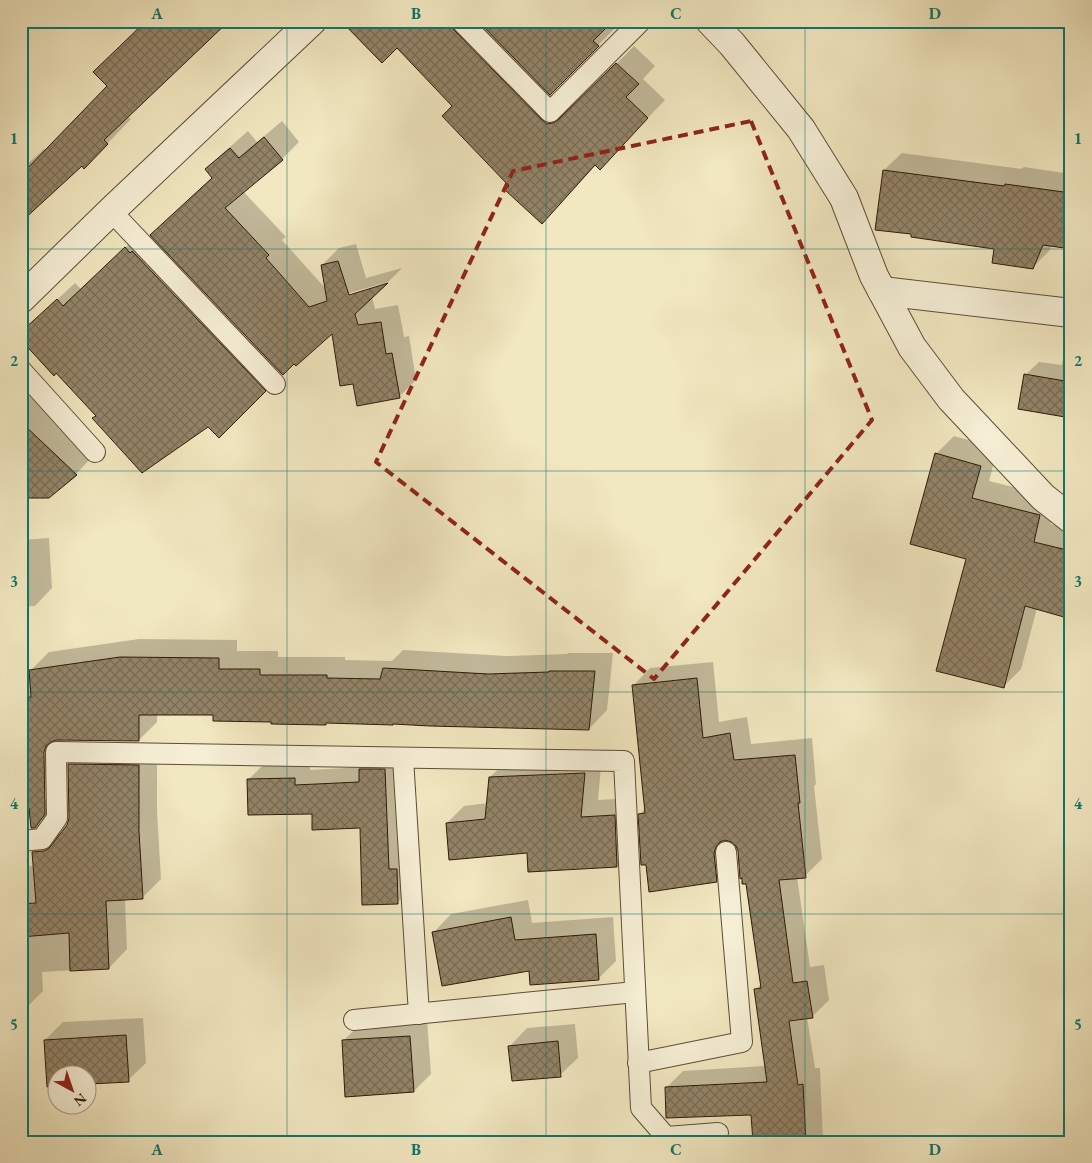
<svg xmlns="http://www.w3.org/2000/svg" width="1092" height="1163" font-family="'EB Garamond',serif">
	<style>
		.shadow { fill: #0003; fill-rule: evenodd }
		.building { fill: url(#building-cross-hatch); stroke: #2e1908 }
		.lines { fill: none; stroke-linecap: round; stroke-linejoin: round }
		.service-casing { stroke: #5f4c36; stroke-width: 22 }
		.minor-casing { stroke: #5f4c36; stroke-width: 30 }
		.service { stroke: #f6efd6; stroke-width: 20 }
		.minor { stroke: #f6efd6; stroke-width: 28 }
		.marked { fill: none; stroke: #8f2418; stroke-width: 4; stroke-dasharray: 10 6; stroke-linejoin: round }
		.grid { fill: none; stroke: #0f766e; stroke-width: 1; stroke-opacity: 0.55 }
		.neatline { fill: none; stroke: #0f766e; stroke-width: 2 }
		.grid-label { font-size: 16px; text-anchor: middle; font-weight: bold; fill: #0f766e }
	</style>
	<defs>
		<pattern id="building-cross-hatch" width="8" height="8" patternUnits="userSpaceOnUse" patternTransform="scale(1.25)"><rect width="8" height="8" fill="#938468"/><path d="M0 0l8 8M0 8l8-8" fill="none" stroke="#786b54"/></pattern>
	</defs>
	<rect width="100%" height="100%" fill="#f1e7c0"/>
	<filter id="stains"><feTurbulence type="fractalNoise" baseFrequency=".004" numOctaves="4"/><feColorMatrix values="0 0 0 0 .2 0 0 0 0 .09 0 0 0 0 .02 0 0 0 .5 -.17"/></filter>
	<radialGradient id="worn" r=".72"><stop offset=".6" stop-color="#630" stop-opacity="0"/><stop offset="1" stop-color="#630" stop-opacity=".3"/></radialGradient>
	<!-- shadow -->
	<g class="shadow">
		<path d="M 361,21 L 611,21 L 610,23 L 615,28 L 550,94 L 559,103 L 564,106 L 571,106 L 578,103 L 634,46 L 655,66 L 643,79 L 665,100 L 617,150 L 596,164 L 559,205 L 453,106 L 397,46 Z"/>
		<path d="M 109,86 L 127,116 L 131,119 L 107,144 L 82,164 L 21,220 L 21,170 L 44,149 L 46,151 Z"/>
		<path d="M 282,121 L 299,142 L 282,159 L 243,191 L 286,237 L 282,240 L 326,289 L 322,265 L 339,248 L 356,244 L 366,278 L 402,268 L 388,282 L 342,295 L 372,297 L 375,309 L 398,305 L 404,337 L 409,336 L 416,380 L 399,397 L 354,382 L 333,332 L 294,362 L 219,436 L 208,425 L 97,415 L 37,318 L 75,283 L 81,289 L 143,231 L 148,236 L 151,234 L 151,235 L 213,177 L 207,169 L 224,152 L 248,131 L 257,142 Z"/>
		<path d="M 902,153 L 1021,169 L 1024,167 L 1071,174 L 1071,248 L 1052,245 L 1050,250 L 1032,268 L 996,248 L 884,170 Z"/>
		<path d="M 1071,326 L 1071,417 L 1025,375 L 1039,362 L 1062,365 L 1068,329 Z"/>
		<path d="M 21,388 L 93,456 L 76,474 L 48,496 L 21,497 Z"/>
		<path d="M 954,436 L 998,448 L 989,481 L 1058,498 L 1051,524 L 1071,529 L 1071,617 L 1037,608 L 1021,669 L 1003,687 L 967,558 L 936,454 Z"/>
		<path d="M 49,538 L 52,588 L 35,606 L 21,607 L 21,540 Z"/>
		<path d="M 139,639 L 237,640 L 237,651 L 278,651 L 278,657 L 345,657 L 345,660 L 392,661 L 403,650 L 507,656 L 567,654 L 568,653 L 613,653 L 607,710 L 589,729 L 272,720 L 215,714 L 157,714 L 157,722 L 139,740 L 62,739 L 63,795 L 54,808 L 35,826 L 31,817 L 21,817 L 21,681 L 31,680 L 30,671 L 49,652 ZM 43,746 L 45,746 L 46,800 L 44,800 Z"/>
		<path d="M 713,662 L 719,722 L 747,717 L 751,744 L 812,738 L 816,784 L 814,786 L 822,859 L 805,876 L 797,877 L 810,967 L 824,965 L 829,1000 L 812,1017 L 807,1017 L 815,1068 L 820,1068 L 823,1142 L 754,1142 L 753,1113 L 666,1088 L 683,1071 L 766,1066 L 756,990 L 761,984 L 747,882 L 736,844 L 731,840 L 733,864 L 716,881 L 640,814 L 645,809 L 633,686 L 650,668 Z"/>
		<path d="M 88,746 L 157,747 L 157,811 L 161,879 L 142,898 L 125,899 L 127,949 L 109,968 L 42,972 L 43,991 L 21,1013 L 21,867 L 35,866 L 34,852 L 52,834 L 63,833 L 68,825 L 70,819 L 69,765 Z"/>
		<path d="M 376,754 L 401,754 L 413,887 L 397,903 L 362,827 L 313,813 L 249,779 L 265,763 L 310,762 L 310,770 L 363,767 Z"/>
		<path d="M 602,756 L 598,800 L 632,798 L 634,848 L 617,865 L 529,852 L 447,823 L 464,806 L 488,803 L 490,777 L 508,760 Z"/>
		<path d="M 528,900 L 532,923 L 613,917 L 616,961 L 598,979 L 530,969 L 434,932 L 451,914 Z"/>
		<path d="M 143,1018 L 146,1063 L 128,1080 L 88,1083 L 88,1076 L 45,1040 L 63,1022 Z"/>
		<path d="M 427,1018 L 431,1074 L 414,1091 L 343,1041 L 361,1023 Z"/>
		<path d="M 575,1024 L 578,1058 L 560,1075 L 510,1046 L 527,1028 Z"/>
	</g>
	<!-- building -->
	<g class="building">
		<path d="M 146,21 L 229,21 L 104,140 L 108,144 L 84,169 L 82,166 L 21,222 L 21,175 L 107,86 L 93,72 Z"/>
		<path d="M 341,21 L 449,21 L 450,24 L 453,29 L 542,120 L 547,124 L 553,123 L 558,120 L 616,63 L 639,84 L 626,97 L 648,118 L 600,170 L 595,165 L 542,224 L 505,190 L 509,186 L 442,116 L 452,106 L 397,48 L 382,63 Z"/>
		<path d="M 478,21 L 613,21 L 593,41 L 599,46 L 550,95 Z"/>
		<path d="M 264,137 L 283,160 L 225,208 L 269,255 L 266,258 L 309,307 L 327,301 L 321,265 L 338,261 L 349,295 L 388,283 L 355,314 L 358,325 L 381,322 L 386,354 L 392,353 L 400,398 L 357,406 L 353,384 L 340,386 L 332,334 L 296,366 L 294,364 L 283,375 L 150,235 L 212,178 L 205,169 L 230,148 L 239,158 Z"/>
		<path d="M 883,170 L 1004,186 L 1005,184 L 1071,193 L 1071,249 L 1043,245 L 1033,269 L 992,263 L 994,249 L 911,237 L 911,234 L 875,230 Z"/>
		<path d="M 125,247 L 130,253 L 132,251 L 266,391 L 219,438 L 208,427 L 142,473 L 92,418 L 96,416 L 56,373 L 54,376 L 21,340 L 21,332 L 57,299 L 63,306 Z"/>
		<path d="M 1024,374 L 1071,382 L 1071,418 L 1018,409 Z"/>
		<path d="M 21,422 L 77,475 L 49,498 L 21,498 Z"/>
		<path d="M 935,453 L 981,466 L 972,498 L 1040,515 L 1034,542 L 1071,551 L 1071,619 L 1025,606 L 1004,688 L 936,671 L 966,559 L 910,544 Z"/>
		<path d="M 120,657 L 219,658 L 219,669 L 260,669 L 260,675 L 327,675 L 327,678 L 380,679 L 383,668 L 488,674 L 549,672 L 549,671 L 595,671 L 589,730 L 430,726 L 393,724 L 393,725 L 326,723 L 326,725 L 271,724 L 271,722 L 213,721 L 213,715 L 139,715 L 139,741 L 56,740 L 51,742 L 46,746 L 44,752 L 45,814 L 35,828 L 31,828 L 29,808 L 21,809 L 21,698 L 31,697 L 29,670 Z"/>
		<path d="M 697,678 L 703,738 L 730,733 L 734,760 L 795,755 L 800,803 L 798,803 L 806,878 L 779,880 L 793,983 L 807,981 L 813,1018 L 789,1021 L 798,1085 L 803,1084 L 806,1142 L 753,1142 L 751,1115 L 666,1118 L 665,1087 L 767,1082 L 754,989 L 761,988 L 746,884 L 742,884 L 742,878 L 740,879 L 738,851 L 736,846 L 731,842 L 725,840 L 720,842 L 716,847 L 714,853 L 717,882 L 649,892 L 646,865 L 641,865 L 638,814 L 645,813 L 632,685 Z"/>
		<path d="M 68,764 L 139,765 L 139,831 L 143,899 L 106,901 L 109,969 L 70,971 L 69,933 L 21,937 L 21,904 L 36,903 L 32,852 L 44,851 L 48,849 L 51,846 L 67,825 L 69,818 Z"/>
		<path d="M 359,769 L 385,769 L 389,869 L 397,869 L 398,904 L 362,905 L 360,828 L 312,830 L 312,814 L 248,815 L 247,779 L 295,778 L 295,785 L 359,782 Z"/>
		<path d="M 585,773 L 581,817 L 615,815 L 617,867 L 528,872 L 527,853 L 449,860 L 446,823 L 485,819 L 489,777 Z"/>
		<path d="M 511,917 L 515,940 L 596,934 L 599,980 L 530,985 L 529,971 L 442,986 L 432,932 Z"/>
		<path d="M 126,1035 L 129,1082 L 88,1084 L 88,1076 L 58,1076 L 58,1086 L 47,1087 L 44,1040 Z"/>
		<path d="M 410,1036 L 414,1092 L 345,1097 L 342,1040 Z"/>
		<path d="M 558,1041 L 561,1077 L 512,1081 L 508,1046 Z"/>
	</g>
	<g class="lines">
		<!-- service casing -->
		<g class="service-casing">
			<g id="service">
				<path d="M 461,21 L 550,112 L 641,21"/>
				<path d="M 111,211 L 275,384"/>
				<path d="M 21,370 L 95,452"/>
				<path d="M 403,758 L 419,1014"/>
				<path d="M 21,841 L 42,839 L 57,818 L 56,752 L 624,761 L 641,1108 L 666,1137 L 718,1133"/>
				<path d="M 354,1020 L 635,992"/>
				<path d="M 638,1063 L 742,1042 L 726,852"/>
			</g>
		</g>
		<!-- minor casing -->
		<g class="minor-casing">
			<g id="minor">
				<path d="M 710,21 L 732,44 L 801,129 L 844,198 L 874,276 L 912,347 L 951,399 L 1043,497 L 1071,519"/>
				<path d="M 882,291 L 1071,313"/>
				<path d="M 21,299 L 111,211 L 312,21"/>
			</g>
		</g>
		<!-- service -->
		<use href="#service" class="service"/>
		<!-- minor -->
		<use href="#minor" class="minor"/>
	</g>
	<!-- marked area -->
	<path class="marked" d="M 751,121 L 872,420 L 654,679 L 376,462 L 513,171 Z"/>
	<!-- grid -->
	<path class="grid" d="M 287,21 L 287,1142M 546,21 L 546,1142M 805,21 L 805,1142M 21,249 L 1071,249M 21,471 L 1071,471M 21,692 L 1071,692M 21,914 L 1071,914"/>
	<!-- margin -->
	<rect width="1092" height="1163" fill="none" stroke="#f1e7c0" stroke-width="55"/>
	<!-- north arrow -->
	<g transform="translate(72 1090) rotate(140)"><circle r="24" fill="#f6efd6" stroke="#a69984"/>
	<path d="M0-4L9 19L0 12L-9 19Z" fill="#8f2418"/>
	<text y="-8" font-size="14" font-weight="bold" text-anchor="middle" fill="#2e1908">N</text>
	</g>
	<rect x="28" y="28" width="1036" height="1108" class="neatline"/>
	<g class="grid-label">
		<text x="157" y="19">A</text>
		<text x="416" y="19">B</text>
		<text x="676" y="19">C</text>
		<text x="935" y="19">D</text>
		<text x="14" y="144">1</text>
		<text x="1078" y="144">1</text>
		<text x="14" y="366">2</text>
		<text x="1078" y="366">2</text>
		<text x="14" y="587">3</text>
		<text x="1078" y="587">3</text>
		<text x="14" y="809">4</text>
		<text x="1078" y="809">4</text>
		<text x="14" y="1030">5</text>
		<text x="1078" y="1030">5</text>
		<text x="157" y="1155">A</text>
		<text x="416" y="1155">B</text>
		<text x="676" y="1155">C</text>
		<text x="935" y="1155">D</text>
	</g>
	<rect width="100%" height="100%" filter="url(#stains)"/>
	<rect width="100%" height="100%" fill="url(#worn)"/>
</svg>
